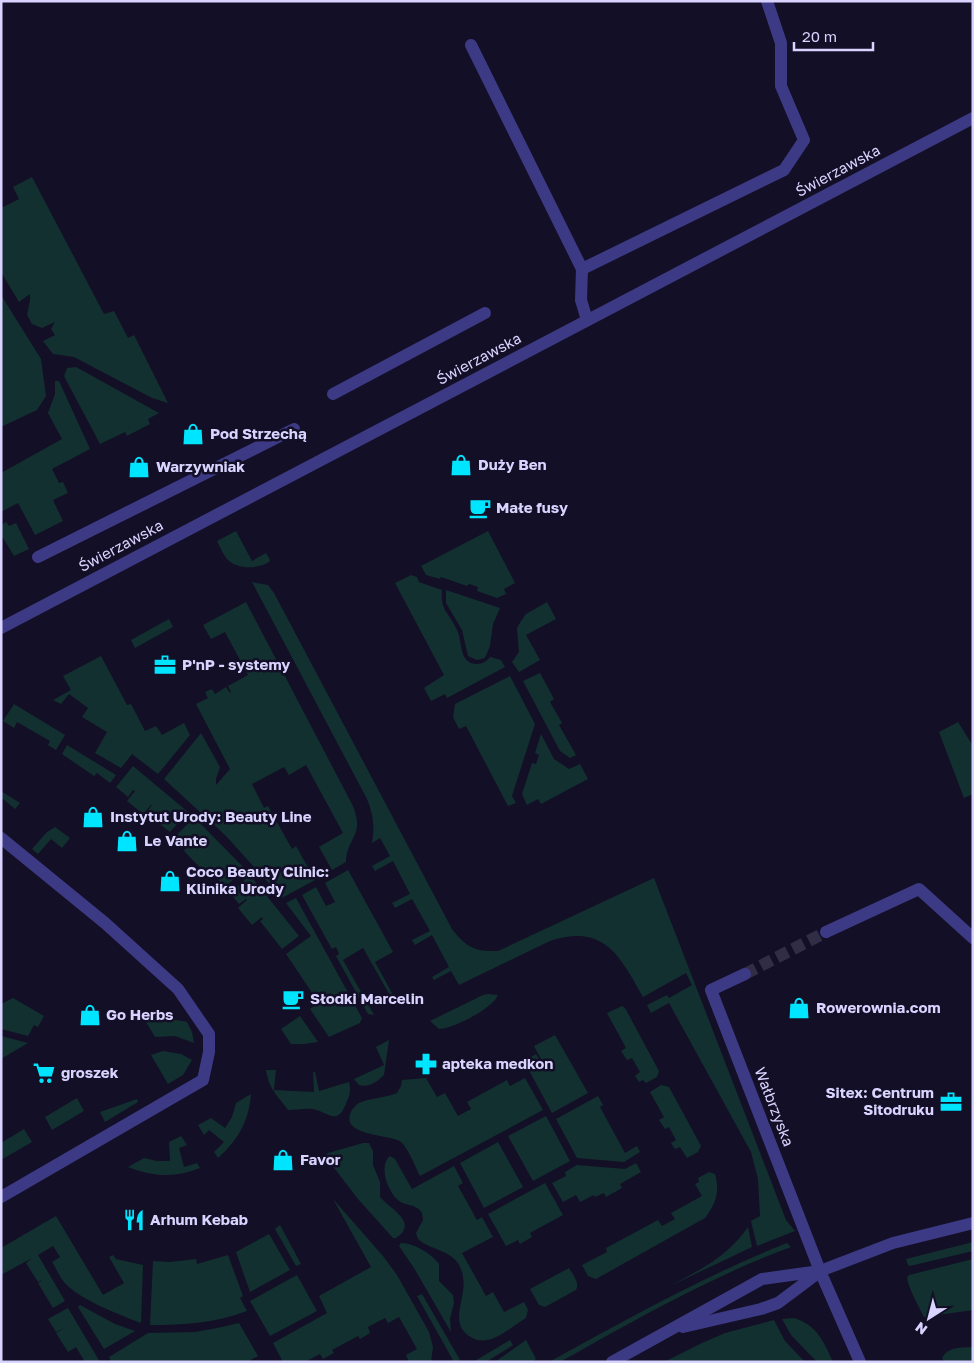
<svg xmlns="http://www.w3.org/2000/svg" width="974" height="1363" font-family="'Golos Text',sans-serif">
	<style>
		.green { fill: #12302f }
		.lines { fill: none; stroke-linecap: round; stroke-linejoin: round }
		.minor-tunnel { stroke: #312d47; stroke-width: 12; stroke-dasharray: 12 6; stroke-linecap: butt }
		.minor { stroke: #3d3a85; stroke-width: 12 }
		.labels { text-anchor: middle; stroke-width: 5; stroke-linejoin: round; paint-order: stroke }
		.street-label { font-size: 15px; fill: #d9d4ff; stroke: #130f26 }
		.poi-label { font-size: 15px; font-weight: bold; fill: #d9d4ff; stroke: #130f26; text-anchor: start }
	</style>
	<rect width="100%" height="100%" fill="#130f26"/>
	<!-- green -->
	<g class="green">
		<path d="M 32,177 L 104,314 L 114,311 L 128,338 L 134,335 L 168,403 L 152,398 L 74,357 L 53,354 L 43,341 L 55,335 L 51,329 L 55,322 L 42,328 L 32,324 L 27,315 L 30,300 L 30,294 L 19,302 L 1,272 L 1,208 L 19,199 L 13,187 Z"/>
		<path d="M 1,295 L 41,359 L 46,396 L 37,410 L 1,427 Z"/>
		<path d="M 76,367 L 159,413 L 148,419 L 150,424 L 127,436 L 125,432 L 100,444 L 64,376 L 67,368 Z"/>
		<path d="M 55,381 L 59,381 L 90,449 L 52,469 L 59,483 L 63,482 L 68,493 L 53,500 L 63,521 L 35,535 L 18,503 L 1,512 L 1,473 L 62,439 L 48,413 L 55,394 Z"/>
		<path d="M 6,522 L 9,526 L 16,523 L 29,549 L 14,556 L 3,538 L 1,539 L 1,525 Z"/>
		<path d="M 236,531 L 252,561 L 266,553 L 270,560 L 269,562 C 258,569 237,570 227,559 C 223,554 220,547 217,541 Z"/>
		<path d="M 488,531 L 515,583 L 504,589 L 506,594 L 497,598 L 477,591 L 478,587 L 469,584 L 467,586 L 441,577 L 440,579 L 426,575 L 421,566 Z"/>
		<path d="M 411,575 L 417,577 L 419,582 L 442,590 C 440,611 449,612 457,630 C 463,641 458,664 477,664 C 483,664 487,661 490,657 L 501,660 L 505,667 L 447,698 L 445,694 L 431,701 L 424,688 L 444,675 L 395,583 Z"/>
		<path d="M 252,582 L 268,585 L 274,593 L 452,929 C 466,947 475,952 498,951 L 654,878 L 786,1220 L 795,1231 L 757,1246 L 751,1221 L 760,1216 L 758,1179 L 751,1152 L 669,1003 L 651,1013 L 647,1005 L 667,995 L 669,998 L 692,985 L 686,973 L 643,997 C 620,956 604,923 550,941 L 459,985 L 451,971 L 434,980 L 432,977 L 449,967 L 432,935 L 415,945 L 412,940 L 430,931 L 412,899 L 395,908 L 392,903 L 410,894 L 393,861 L 375,871 L 372,866 L 390,856 L 380,838 L 372,843 C 375,826 373,814 367,799 Z"/>
		<path d="M 446,590 L 500,608 L 493,624 L 490,646 L 485,658 L 477,660 L 468,656 L 462,630 L 446,603 Z"/>
		<path d="M 246,602 L 353,806 C 365,837 347,836 346,862 L 332,870 L 319,847 L 343,833 L 306,765 L 289,775 L 284,767 L 252,784 L 264,808 L 268,806 L 292,849 L 296,846 L 315,880 L 282,898 L 226,836 L 164,779 L 201,733 L 220,767 L 216,779 L 216,785 L 230,769 L 196,704 L 208,698 L 205,692 L 212,689 L 215,694 L 226,687 L 230,693 L 231,692 L 228,686 L 248,675 L 225,632 L 211,639 L 203,625 Z"/>
		<path d="M 547,602 L 556,619 L 526,635 L 540,660 L 519,672 L 512,662 L 519,652 L 517,628 L 521,621 L 526,614 Z"/>
		<path d="M 169,619 L 173,627 L 135,648 L 131,640 Z"/>
		<path d="M 101,656 L 127,705 L 131,704 L 145,731 L 156,726 L 162,735 L 184,723 L 190,735 L 158,774 L 132,754 L 121,768 L 95,753 L 107,732 L 82,717 L 88,708 L 69,694 L 61,704 L 53,700 L 71,690 L 63,676 Z"/>
		<path d="M 540,673 L 554,699 L 550,702 L 562,723 L 559,725 L 576,755 L 570,758 L 560,751 L 523,681 Z"/>
		<path d="M 510,676 L 535,724 L 512,796 L 516,803 L 508,806 L 466,726 L 459,729 L 453,717 L 455,704 Z"/>
		<path d="M 14,704 L 65,735 L 56,750 L 48,745 L 50,741 L 17,722 L 14,728 L 3,721 Z"/>
		<path d="M 958,722 L 973,746 L 973,794 L 964,798 L 939,732 Z"/>
		<path d="M 541,734 L 554,759 L 569,769 L 580,764 L 588,779 L 541,804 L 538,799 L 527,805 L 522,794 L 532,763 L 536,764 L 539,755 L 535,753 Z"/>
		<path d="M 67,745 L 116,775 L 110,783 L 97,773 L 94,776 L 62,754 Z"/>
		<path d="M 133,766 L 188,812 L 170,832 L 157,822 L 155,824 L 144,816 L 152,805 L 151,805 L 143,814 L 127,801 L 135,791 L 133,790 L 128,797 L 116,787 Z"/>
		<path d="M 1,791 L 20,803 L 15,809 L 3,799 L 1,801 Z"/>
		<path d="M 194,817 L 245,869 L 225,887 L 214,875 L 210,878 L 184,851 L 186,848 L 175,837 Z"/>
		<path d="M 55,827 L 70,838 L 62,848 L 51,839 L 38,854 L 32,849 L 47,832 Z"/>
		<path d="M 348,870 L 393,952 L 375,962 L 397,1002 L 415,992 L 416,995 L 396,1006 L 363,948 L 343,960 L 374,1015 L 368,1014 L 336,956 L 339,954 L 336,947 L 332,949 L 302,895 L 316,887 L 326,906 L 335,902 L 325,883 Z"/>
		<path d="M 250,875 L 299,936 L 282,949 L 260,921 L 263,919 L 262,917 L 252,925 L 238,908 L 247,900 L 246,899 L 239,904 L 230,893 Z"/>
		<path d="M 296,898 L 362,1018 L 360,1023 L 329,1037 L 310,1009 L 319,1003 L 286,954 L 311,936 L 286,903 Z"/>
		<path d="M 488,994 L 498,995 C 493,1008 453,1029 439,1029 L 430,1021 L 483,995 Z"/>
		<path d="M 13,998 L 44,1016 L 38,1027 L 34,1025 L 28,1036 L 1,1029 L 1,1004 Z"/>
		<path d="M 622,1006 L 625,1008 L 659,1071 L 657,1077 L 646,1083 L 643,1080 L 639,1082 L 635,1076 L 640,1072 L 632,1058 L 627,1060 L 621,1051 L 626,1048 L 607,1013 Z"/>
		<path d="M 300,1016 L 318,1042 L 304,1044 L 291,1044 L 281,1029 Z"/>
		<path d="M 171,1019 L 187,1022 L 192,1032 L 194,1043 L 175,1036 L 155,1037 L 146,1022 Z"/>
		<path d="M 555,1035 L 588,1093 L 552,1113 L 524,1061 L 536,1054 L 539,1059 L 541,1059 L 534,1046 Z"/>
		<path d="M 1,1036 L 28,1043 L 1,1059 Z"/>
		<path d="M 389,1040 L 384,1075 C 377,1082 368,1088 359,1085 L 354,1079 L 384,1065 L 376,1047 Z"/>
		<path d="M 163,1051 L 181,1054 L 192,1060 L 183,1075 L 168,1084 L 151,1055 Z"/>
		<path d="M 266,1070 L 276,1070 L 274,1090 L 314,1092 L 313,1072 L 315,1072 L 319,1091 L 349,1082 C 351,1089 350,1095 347,1101 C 338,1127 330,1113 313,1109 C 305,1108 296,1110 288,1110 C 277,1095 269,1089 266,1070 Z"/>
		<path d="M 426,1078 L 437,1097 L 445,1093 L 458,1116 L 471,1109 L 467,1102 L 507,1080 L 510,1086 L 525,1078 L 543,1110 L 420,1176 C 416,1168 408,1148 401,1142 C 392,1134 339,1137 351,1112 C 352,1109 356,1105 359,1103 C 370,1098 385,1098 397,1093 L 401,1086 L 402,1080 Z"/>
		<path d="M 661,1085 L 669,1087 L 701,1146 L 698,1152 L 687,1158 L 680,1147 L 675,1149 L 671,1143 L 676,1140 L 669,1127 L 665,1129 L 659,1120 L 664,1117 L 650,1092 Z"/>
		<path d="M 251,1094 C 249,1121 238,1140 218,1158 L 214,1152 L 224,1142 L 209,1130 L 204,1135 L 198,1125 L 211,1118 L 225,1128 L 232,1117 L 236,1103 Z"/>
		<path d="M 598,1096 L 603,1105 L 600,1107 L 625,1153 L 637,1146 L 640,1152 L 624,1162 L 577,1158 L 556,1119 Z"/>
		<path d="M 77,1098 L 84,1111 L 52,1130 L 45,1117 Z"/>
		<path d="M 137,1099 L 138,1102 L 105,1122 L 100,1112 Z"/>
		<path d="M 546,1116 L 570,1161 L 533,1181 L 508,1136 Z"/>
		<path d="M 24,1129 L 32,1142 L 1,1160 L 1,1143 Z"/>
		<path d="M 181,1136 L 187,1145 L 179,1148 L 184,1167 L 197,1163 L 200,1168 C 176,1178 153,1177 128,1167 L 144,1158 L 157,1161 L 170,1161 L 169,1142 Z"/>
		<path d="M 498,1142 L 523,1187 L 484,1208 L 460,1163 Z"/>
		<path d="M 363,1143 L 369,1143 L 373,1151 L 373,1165 L 380,1182 L 380,1197 C 389,1208 420,1223 396,1238 L 393,1238 L 358,1199 L 325,1156 L 328,1153 Z"/>
		<path d="M 390,1156 L 395,1159 L 412,1189 L 454,1166 L 463,1183 L 458,1186 L 477,1220 L 482,1217 L 493,1237 L 462,1253 L 486,1296 L 493,1292 L 504,1312 L 524,1302 L 528,1310 L 526,1318 C 509,1328 488,1350 469,1336 C 445,1319 474,1292 459,1265 C 451,1250 430,1250 418,1239 L 416,1233 L 423,1220 L 422,1213 C 416,1203 406,1207 398,1200 C 388,1192 378,1166 390,1156 Z"/>
		<path d="M 636,1163 L 641,1172 L 620,1184 L 622,1188 L 606,1197 L 604,1193 L 595,1197 L 594,1195 L 580,1202 L 576,1195 L 563,1202 L 552,1183 L 566,1176 L 565,1172 L 577,1165 L 625,1169 Z"/>
		<path d="M 709,1172 L 715,1174 C 720,1191 716,1204 705,1218 L 596,1279 L 588,1276 L 582,1265 L 607,1252 L 606,1248 L 658,1220 L 662,1226 L 675,1219 L 671,1213 L 702,1196 L 695,1184 L 699,1182 L 698,1178 Z"/>
		<path d="M 545,1183 L 563,1215 L 530,1233 L 532,1237 L 520,1244 L 518,1240 L 506,1246 L 488,1214 Z"/>
		<path d="M 333,1199 L 383,1256 L 397,1275 L 429,1332 L 433,1347 L 431,1362 L 409,1362 L 406,1355 L 417,1349 L 399,1317 L 388,1323 L 385,1318 L 368,1327 L 370,1333 L 360,1339 L 358,1336 L 332,1350 L 334,1353 L 323,1359 L 320,1354 L 305,1362 L 283,1362 L 273,1343 L 327,1313 L 319,1296 L 371,1267 Z"/>
		<path d="M 56,1216 L 103,1295 L 124,1283 L 109,1257 L 113,1255 L 116,1259 L 143,1265 L 141,1323 C 120,1315 78,1299 64,1282 C 59,1276 56,1268 52,1262 L 60,1257 L 53,1246 L 38,1255 L 65,1301 L 53,1308 L 38,1283 L 44,1279 L 38,1282 L 26,1263 L 32,1258 L 1,1275 L 1,1248 Z"/>
		<path d="M 280,1225 L 301,1264 L 296,1266 L 275,1229 Z"/>
		<path d="M 748,1227 L 752,1247 L 672,1285 C 704,1267 726,1258 748,1227 Z"/>
		<path d="M 269,1234 L 290,1270 L 250,1292 L 236,1252 Z"/>
		<path d="M 973,1242 L 973,1251 L 910,1266 L 908,1265 L 906,1259 Z"/>
		<path d="M 401,1243 C 414,1243 432,1254 439,1264 L 439,1281 L 453,1295 L 454,1303 L 450,1319 L 451,1332 L 414,1268 L 399,1246 Z"/>
		<path d="M 787,1243 L 791,1247 C 710,1277 635,1320 560,1362 L 549,1362 C 627,1319 704,1276 787,1243 Z"/>
		<path d="M 228,1255 L 243,1296 L 240,1298 L 247,1311 C 216,1323 184,1325 150,1325 L 153,1261 L 170,1262 L 196,1259 L 197,1264 Z"/>
		<path d="M 973,1259 L 973,1310 L 924,1317 C 918,1305 910,1292 907,1278 L 909,1275 Z"/>
		<path d="M 569,1268 C 573,1275 580,1283 576,1290 L 545,1307 L 539,1305 L 530,1289 Z"/>
		<path d="M 297,1275 L 317,1311 L 270,1336 L 250,1301 Z"/>
		<path d="M 422,1294 L 460,1360 L 454,1362 L 417,1296 Z"/>
		<path d="M 80,1305 L 115,1324 L 135,1331 L 104,1349 L 78,1307 Z"/>
		<path d="M 68,1308 L 100,1362 L 85,1362 L 76,1347 L 68,1352 L 56,1333 L 64,1328 L 56,1332 L 48,1319 Z"/>
		<path d="M 794,1318 C 817,1325 824,1342 833,1362 L 817,1362 L 791,1335 L 782,1319 Z"/>
		<path d="M 774,1320 L 785,1341 L 805,1362 L 664,1362 L 702,1343 L 725,1333 Z"/>
		<path d="M 239,1323 L 258,1356 L 247,1362 L 111,1362 L 109,1357 L 148,1333 L 195,1332 L 217,1328 Z"/>
		<path d="M 510,1340 L 513,1345 L 486,1362 L 473,1362 Z"/>
		<path d="M 526,1340 L 536,1359 L 532,1362 L 495,1362 Z"/>
		<path d="M 973,1347 L 973,1362 L 944,1362 L 942,1358 C 949,1346 961,1348 973,1347 Z"/>
	</g>
	<g class="lines">
		<!-- minor-tunnel -->
		<path class="minor-tunnel" d="M 745,974 L 826,932"/>
		<!-- minor -->
		<g class="minor">
			<path d="M 471,45 L 582,269"/>
			<path d="M 587,320 L 581,300 L 582,269 L 784,170 L 804,140 L 781,86 L 781,43 L 767,1"/>
			<path d="M 333,394 L 485,313"/>
			<path d="M 38,557 L 294,429"/>
			<path d="M 1,628 L 973,118"/>
			<path d="M 1,838 L 105,923 L 178,989 L 209,1034 L 209,1052 L 203,1080 L 1,1197"/>
			<path d="M 826,932 L 919,889 L 973,938"/>
			<path d="M 745,974 L 711,990 L 820,1271 L 860,1362"/>
			<path d="M 683,1327 L 761,1309 L 778,1303 L 818,1273"/>
			<path d="M 612,1362 L 762,1279 L 820,1271 L 893,1243 L 973,1223"/>
		</g>
	</g>
	<!-- icons -->
	<defs>
		<g id="shop-bare" transform="scale(1.725)"><path d="M-5-2.5h2.3a2.7 3.5 0 0 1 5.4 0H5L5.5 6h-11ZM-1.5-2.5h3a1.5 2.3 0 0 0-3 0Z" fill="#00e5ff" stroke="#130f26" stroke-width="2.5" paint-order="stroke"/></g>
		<g id="cafe-bare" transform="scale(1.725)"><path d="M-5.5-4.5H6V0H3Q3 3.5 0 3.5H-2.5Q-5.5 3.5-5.5 0ZM3-3.2v2h1.7v-2ZM-6 4.5H4V6H-6Z" fill="#00e5ff" stroke="#130f26" stroke-width="2.5" paint-order="stroke"/></g>
		<g id="office-bare" transform="scale(1.725)"><path d="M-6-3h4V-5.5h4V-3h4V5H-6ZM-1-4.5V-3h2v-1.5ZM-6 0V1H6V0Z" fill="#00e5ff" stroke="#130f26" stroke-width="2.5" paint-order="stroke"/></g>
		<g id="pharmacy-bare" transform="scale(1.725)"><path d="M-2-6h4v4h4v4h-4v4h-4v-4h-4v-4h4Z" fill="#00e5ff" stroke="#130f26" stroke-width="2.5" paint-order="stroke"/></g>
		<g id="supermarket-bare" transform="scale(1.725)"><path d="M-6-5.5h2.5l.6 2H6L4.5 2H-2.5L-4.4-4H-6ZM-1.5 3.2a1.3 1.3 0 1 0 .1 0ZM3 3.2a1.3 1.3 0 1 0 .1 0Z" fill="#00e5ff" stroke="#130f26" stroke-width="2.5" paint-order="stroke"/></g>
		<g id="restaurant-bare" transform="scale(1.725)"><path d="M-5-6h1v4h1v-4h1v4h1v-4h1v5L-1.5 .5V6h-2V.5L-5-1ZM5-6V6H3V1.5H1.5Q1.5-4 5-6Z" fill="#00e5ff" stroke="#130f26" stroke-width="2.5" paint-order="stroke"/></g>
	</defs>
	<g fill-rule="evenodd">
		<use href="#shop-bare" x="193" y="434"/>
		<use href="#shop-bare" x="461" y="465"/>
		<use href="#shop-bare" x="139" y="467"/>
		<use href="#cafe-bare" x="480" y="508"/>
		<use href="#office-bare" x="165" y="665"/>
		<use href="#shop-bare" x="93" y="817"/>
		<use href="#shop-bare" x="127" y="841"/>
		<use href="#shop-bare" x="170" y="881"/>
		<use href="#cafe-bare" x="293" y="999"/>
		<use href="#shop-bare" x="799" y="1008"/>
		<use href="#shop-bare" x="90" y="1015"/>
		<use href="#pharmacy-bare" x="426" y="1064"/>
		<use href="#supermarket-bare" x="44" y="1073"/>
		<use href="#office-bare" x="951" y="1102"/>
		<use href="#shop-bare" x="283" y="1160"/>
		<use href="#restaurant-bare" x="134" y="1220"/>
	</g>
	<g class="labels">
		<!-- street labels -->
		<g class="street-label">
			<text transform="translate(838 171) rotate(-28)" y="5">Świerzawska</text>
			<text transform="translate(479 359) rotate(-28)" y="5">Świerzawska</text>
			<text transform="translate(121 546) rotate(-28)" y="5">Świerzawska</text>
			<text transform="translate(774 1107) rotate(69)" y="5">Wałbrzyska</text>
		</g>
		<!-- poi labels -->
		<g class="poi-label">
			<text x="210" y="439">Pod Strzechą</text>
			<text x="478" y="470">Duży Ben</text>
			<text x="156" y="472">Warzywniak</text>
			<text x="496" y="513">Małe fusy</text>
			<text x="182" y="670">P'nP - systemy</text>
			<text x="110" y="822">Instytut Urody: Beauty Line</text>
			<text x="144" y="846">Le Vante</text>
			<text x="186" y="877">Coco Beauty Clinic:<tspan x="186" dy="17">Klinika Urody</tspan></text>
			<text x="310" y="1004">Słodki Marcelin</text>
			<text x="816" y="1013">Rowerownia.com</text>
			<text x="106" y="1020">Go Herbs</text>
			<text x="442" y="1069">apteka medkon</text>
			<text x="61" y="1078">groszek</text>
			<text x="934" y="1098" text-anchor="end">Sitex: Centrum<tspan x="934" dy="17">Sitodruku</tspan></text>
			<text x="300" y="1165">Favor</text>
			<text x="150" y="1225">Arhum Kebab</text>
		</g>
	</g>
	<!-- border -->
	<rect width="974" height="1363" fill="none" stroke="#d9d4ff" stroke-width="5"/>
	<!-- north arrow -->
	<g transform="translate(929 1318) rotate(216)" stroke="#130f26" stroke-width="4" paint-order="stroke">
	<path d="M0-4L9 19L0 12L-9 19Z" fill="#d9d4ff"/>
	<text y="-8" font-size="14" font-weight="bold" text-anchor="middle" fill="#d9d4ff">N</text>
	</g>
	<!-- scale -->
	<path d="M794 42v8h79v-8" fill="none" stroke="#d9d4ff" stroke-width="2.5"/>
	<text x="802" y="42" font-size="15" fill="#d9d4ff" stroke="#130f26" stroke-width="4" paint-order="stroke">20 m</text>
</svg>
